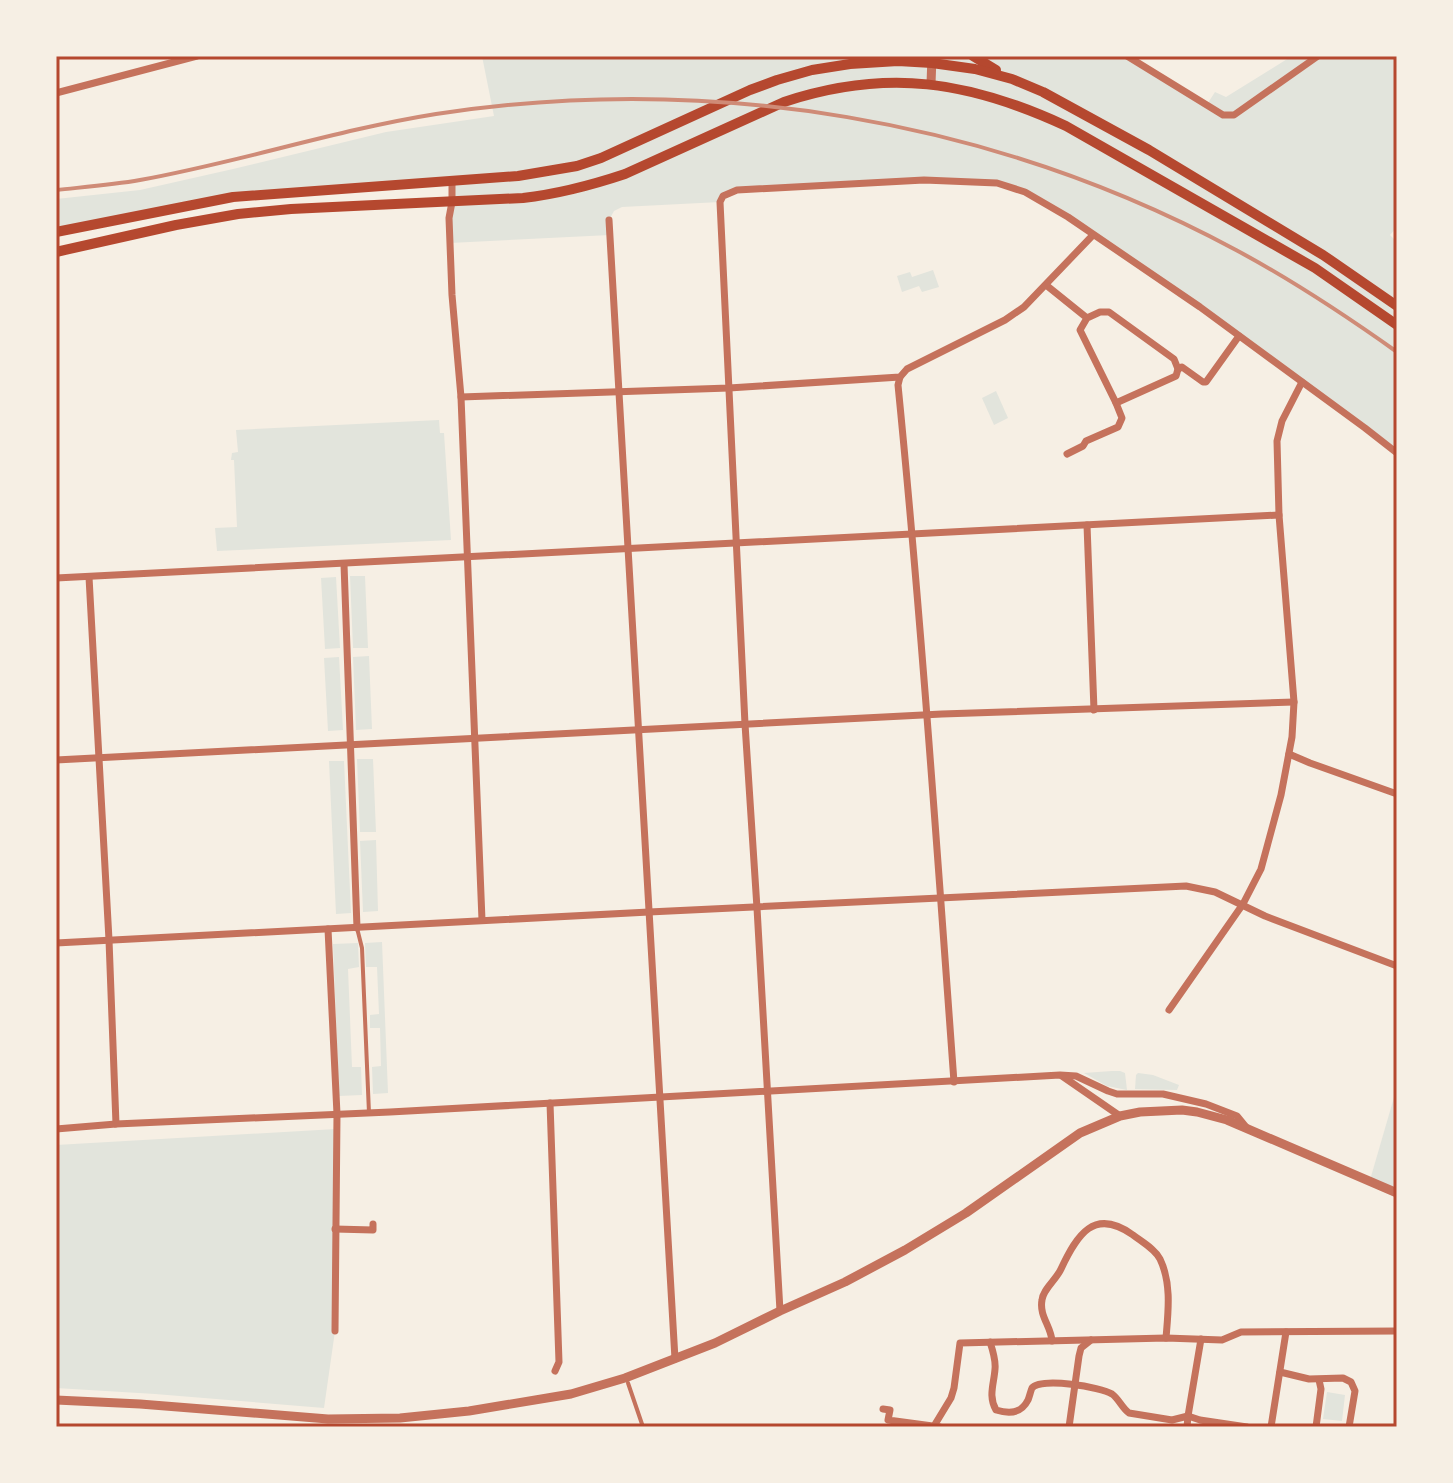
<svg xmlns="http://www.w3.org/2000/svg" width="1453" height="1483" font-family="'Playfair Display',serif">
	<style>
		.green { fill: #e2e4dc }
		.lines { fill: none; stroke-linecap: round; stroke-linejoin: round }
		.service { stroke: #c5725c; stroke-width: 4 }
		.minor { stroke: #c5725c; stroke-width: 7 }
		.tertiary { stroke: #c5725c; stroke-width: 9 }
		.secondary { stroke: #b5482f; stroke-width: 10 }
		.rail { stroke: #cf8b77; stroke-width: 4 }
		.neatline { fill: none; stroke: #b5482f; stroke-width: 3 }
	</style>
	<rect width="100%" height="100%" fill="#f6efe4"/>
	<!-- green -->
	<g class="green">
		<path d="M 482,56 L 1127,56 L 1206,106 L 1215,92 L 1226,97 L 1292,56 L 1397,56 L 1397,227 L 1390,235 L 1397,242 L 1397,453 L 1110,245 L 1011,186 L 924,180 L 737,190 L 720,202 L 622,207 L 614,211 L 609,220 L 610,235 L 450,243 L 452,182 L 233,197 L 56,232 L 56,199 L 140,190 L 233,169 L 386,132 L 494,116 Z"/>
		<path d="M 933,270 L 939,287 L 922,292 L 919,286 L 902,292 L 897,276 L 910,272 L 912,277 Z"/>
		<path d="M 996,391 L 1008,418 L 994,425 L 982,398 Z"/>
		<path d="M 439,420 L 440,433 L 444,433 L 451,540 L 217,551 L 215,528 L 237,527 L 234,460 L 231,460 L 232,453 L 238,452 L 236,430 Z"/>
		<path d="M 350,576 L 365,576 L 368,648 L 353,648 Z"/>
		<path d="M 336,577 L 340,648 L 325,649 L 321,578 Z"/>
		<path d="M 369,656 L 372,729 L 356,730 L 353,657 Z"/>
		<path d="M 339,657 L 343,730 L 328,731 L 324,658 Z"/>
		<path d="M 357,759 L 373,759 L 376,832 L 360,832 Z"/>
		<path d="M 329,761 L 344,761 L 351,913 L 336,914 Z"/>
		<path d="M 376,840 L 378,911 L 363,912 L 360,841 Z"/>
		<path d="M 382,942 L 388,1093 L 373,1094 L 372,1067 L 381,1066 L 380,1028 L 370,1028 L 370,1015 L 379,1014 L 377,967 L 366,967 L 365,943 Z"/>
		<path d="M 358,943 L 359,967 L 348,969 L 352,1067 L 361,1067 L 362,1095 L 339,1096 L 333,944 Z"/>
		<path d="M 1112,1071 L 1120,1071 L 1125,1073 L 1127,1090 L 1107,1086 L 1084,1073 Z"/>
		<path d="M 1138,1073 L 1153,1075 L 1179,1085 L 1177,1090 L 1135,1089 L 1136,1075 Z"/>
		<path d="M 1397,1087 L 1397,1193 L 1370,1180 Z"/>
		<path d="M 336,1129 L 335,1331 L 324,1408 L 155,1394 L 56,1388 L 56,1145 Z"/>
		<path d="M 1327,1392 L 1345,1395 L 1342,1421 L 1323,1419 Z"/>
	</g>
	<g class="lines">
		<!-- service -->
		<g class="service">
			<path d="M 357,928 L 362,948 L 369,1113"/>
			<path d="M 628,1383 L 643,1427"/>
		</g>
		<!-- minor -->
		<g class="minor">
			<path d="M 1127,56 L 1223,115 L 1234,115 L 1318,56"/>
			<path d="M 56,93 L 197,56"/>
			<path d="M 452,181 L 452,202 L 449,218 L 452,295 L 461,397 L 482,920"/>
			<path d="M 609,220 L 675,1359"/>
			<path d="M 1046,285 L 1087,318 L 1080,330 L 1116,403 L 1176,376 L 1178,369 L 1174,359 L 1109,312 L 1100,312 L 1087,318"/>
			<path d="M 1178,369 L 1182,367 L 1203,382 L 1206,382 L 1239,336"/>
			<path d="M 900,377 L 898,385 C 921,617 937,849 954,1082"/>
			<path d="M 461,397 L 729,388 L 900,377 L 907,369 L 1005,320 L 1024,307 L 1093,235"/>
			<path d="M 1067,454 L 1083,446 L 1086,441 L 1118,427 L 1122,418 L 1116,403"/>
			<path d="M 1087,525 L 1094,710"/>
			<path d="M 344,564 L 357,928"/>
			<path d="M 89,577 L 109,940 L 116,1124"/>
			<path d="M 56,578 L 1279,515"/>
			<path d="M 1289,754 L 1310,763 L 1397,794"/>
			<path d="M 56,760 L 942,714 L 1294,702"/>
			<path d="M 328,929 L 337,1114 L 335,1331"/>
			<path d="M 56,943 L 649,912 L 1186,886 L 1215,892 L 1265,916 L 1397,966"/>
			<path d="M 1169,1010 L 1243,904 L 1261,869 L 1281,795 L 1292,737 L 1294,702 L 1279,515 L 1277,441 L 1282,421 L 1302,382"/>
			<path d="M 1062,1076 L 1120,1116"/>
			<path d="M 550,1103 L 559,1362 L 555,1371"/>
			<path d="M 56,1129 L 116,1124 L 390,1112 L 1060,1075 L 1076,1076 L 1108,1091 L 1117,1094 L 1163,1094 L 1206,1104 L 1237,1116 L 1246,1127"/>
			<path d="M 335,1229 L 373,1230 L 373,1224"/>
			<path d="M 780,1311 L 757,908 L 745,724 L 720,202 L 723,196 L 737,190 L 924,180 L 997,183 L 1025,192 L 1068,217 L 1200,307 L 1365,428 L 1397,453"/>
			<path d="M 1201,1339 L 1188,1416 L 1200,1420 L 1247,1427"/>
			<path d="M 1052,1341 C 1051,1326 1039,1316 1042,1300 C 1043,1289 1056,1280 1061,1269 C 1077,1235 1094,1207 1133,1235 C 1142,1242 1155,1249 1160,1259 C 1172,1284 1168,1313 1166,1338"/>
			<path d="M 990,1342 C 993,1351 996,1360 995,1369 C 994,1384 988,1396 996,1410 C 1009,1414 1021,1414 1028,1400 C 1029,1398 1031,1390 1032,1388 C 1041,1377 1101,1387 1112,1394 C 1119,1399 1122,1408 1129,1413 L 1172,1420 L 1188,1416 L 1187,1427"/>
			<path d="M 1280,1372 L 1309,1379 L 1343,1378 L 1351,1382 L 1355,1391 L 1349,1427"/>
			<path d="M 883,1409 L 890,1410 L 888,1420 L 940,1427"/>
			<path d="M 934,1426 L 951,1398 L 954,1388 L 960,1343 L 1166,1338 L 1222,1340 L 1241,1332 L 1397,1331"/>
			<path d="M 1069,1427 L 1079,1356 L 1081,1348 L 1091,1340"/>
			<path d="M 1271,1427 L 1286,1332"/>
			<path d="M 1316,1427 L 1321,1389 L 1319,1380"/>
		</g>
		<!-- tertiary -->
		<g class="tertiary">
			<path d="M 931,84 L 932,56"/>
			<path d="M 56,1400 L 140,1404 L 328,1419 L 400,1418 L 469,1411 L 571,1394 L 625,1378 L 715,1343 L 780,1311 L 845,1282 L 905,1250 L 966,1213 L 1080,1133 L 1120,1116 L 1140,1112 L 1182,1110 L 1197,1112 L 1227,1120 L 1397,1193"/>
		</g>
		<!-- secondary -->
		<g class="secondary">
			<path d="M 973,56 L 996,70"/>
			<path d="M 56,232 L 233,197 L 518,176 L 577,166 L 601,158 L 750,90 L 777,80 L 812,70 L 850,64 L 898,61 L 932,63 L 975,69 L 1012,79 L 1043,92 L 1149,150 L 1323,255 L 1397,306"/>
			<path d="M 56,252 L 176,225 L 238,214 L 291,209 L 523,198 C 558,194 592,185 625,174 L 784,102 C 887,68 969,81 1066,126 L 1315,268 L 1397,325"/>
		</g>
		<!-- rail -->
		<path class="rail" d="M 56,190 C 84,187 112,185 140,180 C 240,162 336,130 436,114 C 709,72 993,119 1236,250 C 1292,280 1345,315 1397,352"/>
	</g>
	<!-- border -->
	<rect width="1453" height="1483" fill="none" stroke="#f6efe4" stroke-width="116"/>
	<rect x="58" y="58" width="1337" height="1367" class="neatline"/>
</svg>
